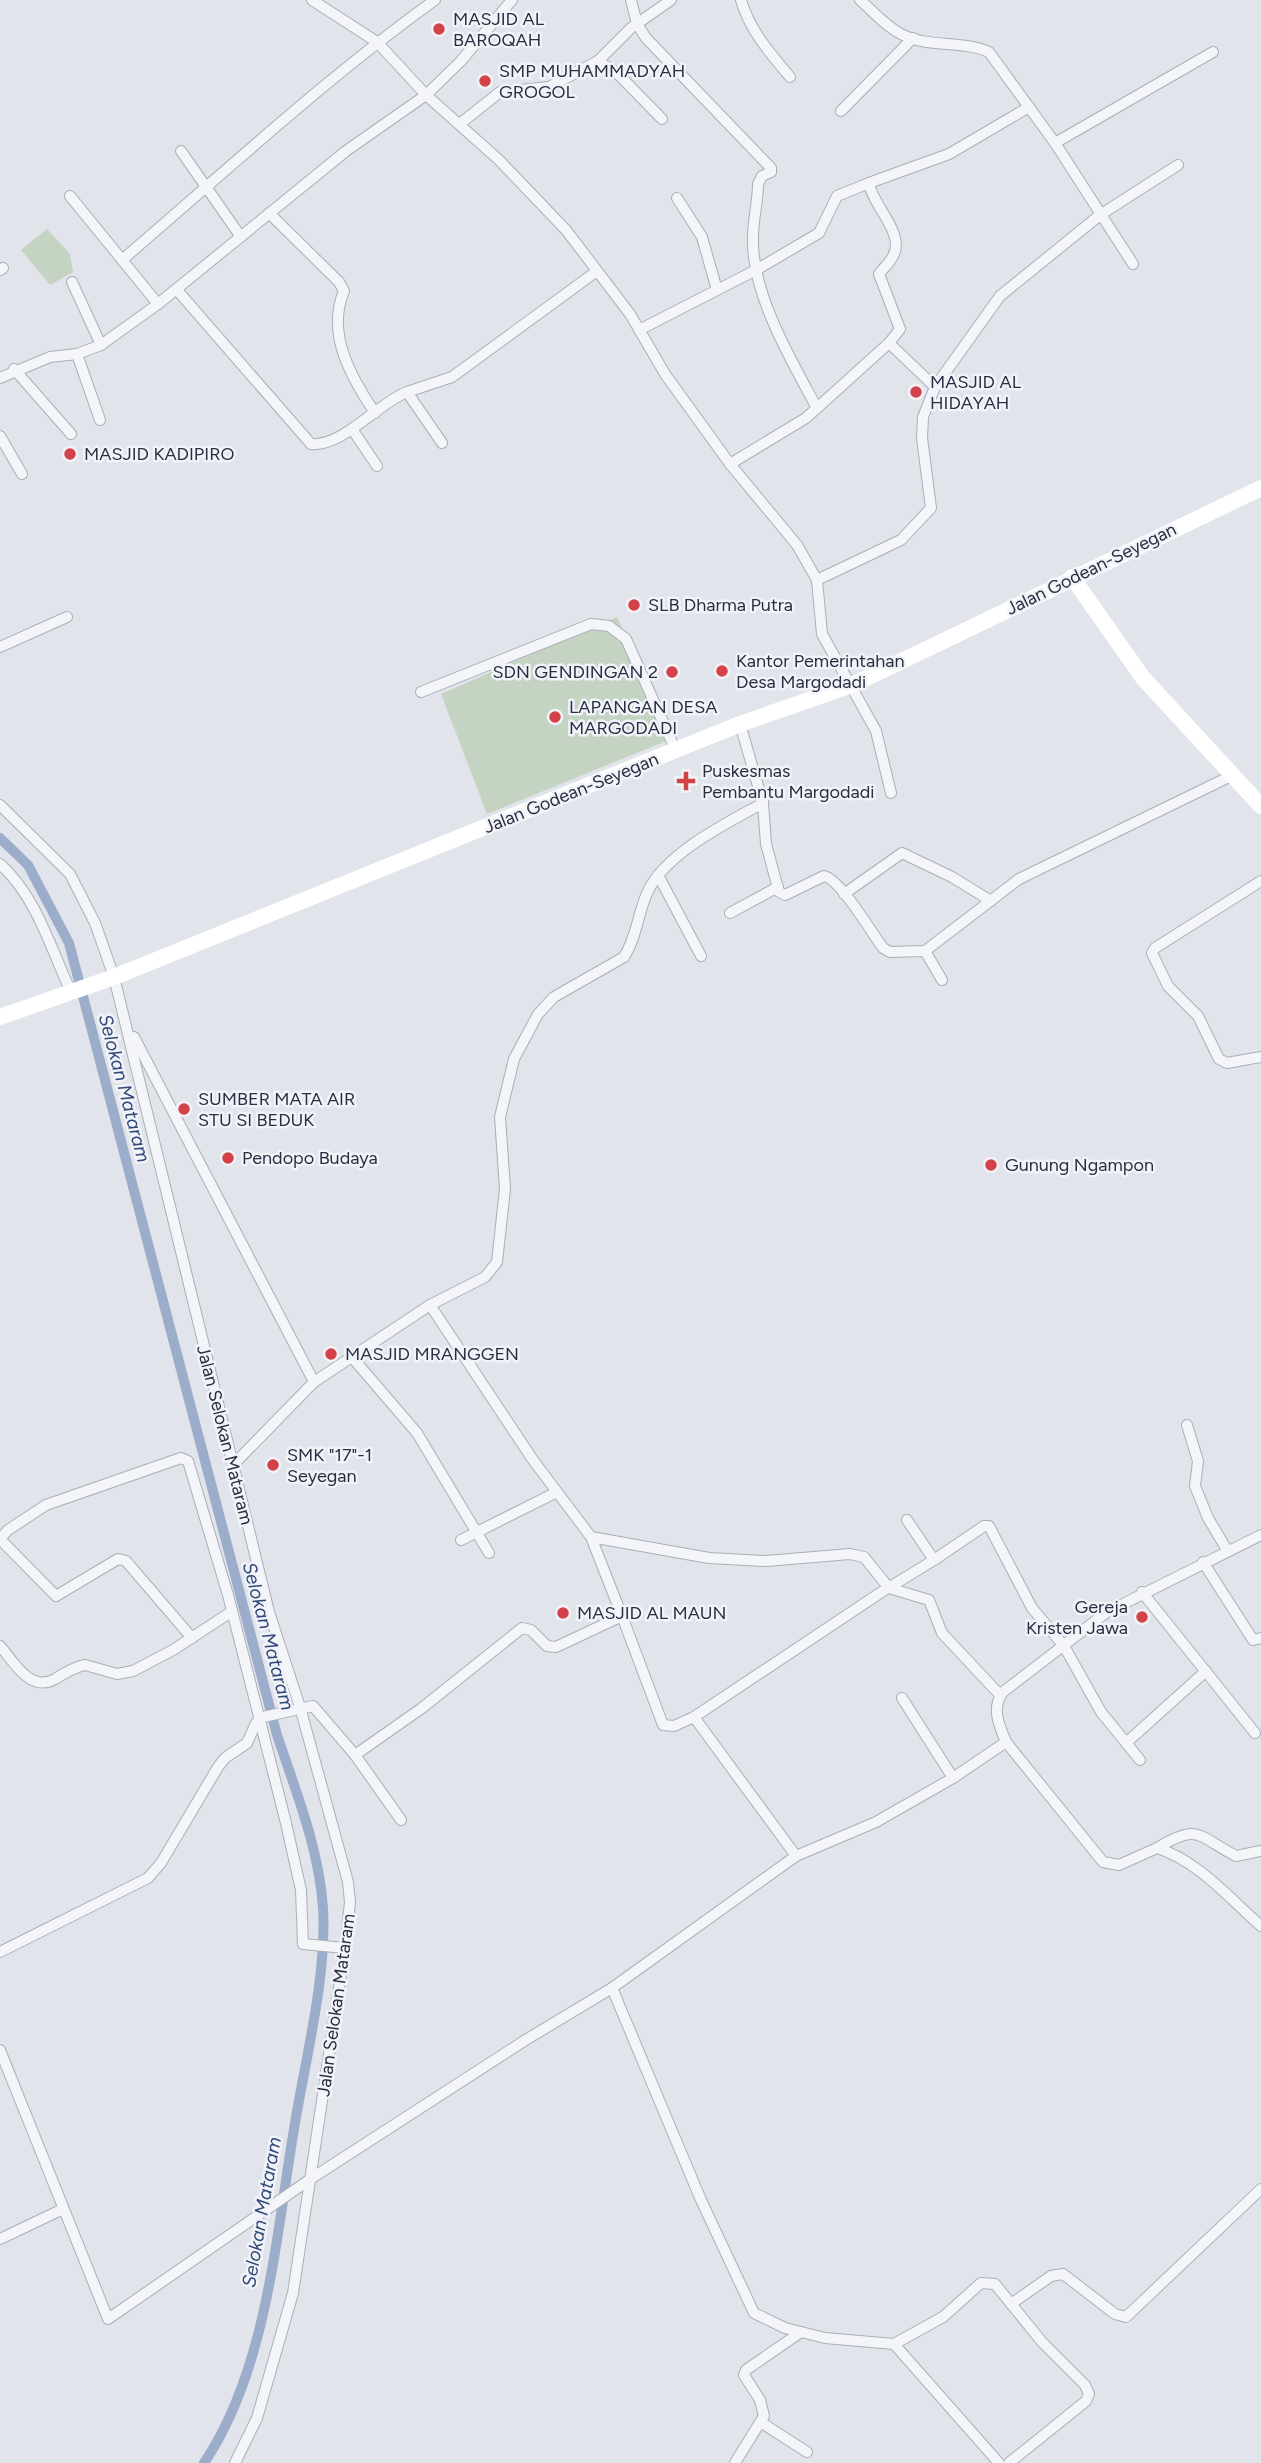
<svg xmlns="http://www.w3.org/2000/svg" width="1261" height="2463" font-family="Figtree,sans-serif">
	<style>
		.green { fill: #c5d4c2 }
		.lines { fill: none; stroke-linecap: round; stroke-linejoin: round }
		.canal { stroke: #9badcb; stroke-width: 10 }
		.street-casing { stroke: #aaaeb8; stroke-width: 12 }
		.street { stroke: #f4f5f8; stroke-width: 10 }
		.secondary { stroke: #fff; stroke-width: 16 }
		.poi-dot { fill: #d34249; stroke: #f1f3f8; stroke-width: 2.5 }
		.labels { text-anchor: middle; stroke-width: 5; stroke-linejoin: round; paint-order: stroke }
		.poi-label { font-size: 18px; fill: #292f43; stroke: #f1f3f8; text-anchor: start }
		.street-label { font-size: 18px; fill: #292f43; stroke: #f1f3f8 }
		.water-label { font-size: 19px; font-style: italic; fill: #314978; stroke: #f1f3f8 }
	</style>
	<rect width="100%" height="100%" fill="#e1e4ea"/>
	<!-- green -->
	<g class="green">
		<path d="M 47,229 L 70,254 L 73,272 L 50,285 L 21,250 Z"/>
		<path d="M 617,617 L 671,739 L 487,814 L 441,694 Z"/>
	</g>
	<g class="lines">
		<!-- canal -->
		<path class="canal" d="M 0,838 L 28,865 L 69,943 L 277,1735 C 296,1792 319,1848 323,1908 C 327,1975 306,2057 295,2123 C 276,2233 268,2368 204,2463"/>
		<!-- street casing -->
		<g class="street-casing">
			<g id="street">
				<path d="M 312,0 L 377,42 L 426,95 L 499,160 L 566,230 L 630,314 L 665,374 L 730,464 L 797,545 L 817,580 L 822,634 L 876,731 L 891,793"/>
				<path d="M 631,0 L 637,24 L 646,38 L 771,168 L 771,172 L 762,176 L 758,184 C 758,202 753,219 753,237 C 751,293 791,360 817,408"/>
				<path d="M 741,0 C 750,31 770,53 790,77"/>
				<path d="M 860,0 C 874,12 886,27 903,35 C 930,48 962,40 989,52 L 1055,143 L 1133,264"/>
				<path d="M 598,61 L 631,28 L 671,0"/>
				<path d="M 841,111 L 913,38"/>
				<path d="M 461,123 L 500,92 L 549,87 L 598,61 L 616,72 L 662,119"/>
				<path d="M 1055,143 L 1213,52"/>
				<path d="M 181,151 L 241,237"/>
				<path d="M 70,196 L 158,304"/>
				<path d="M 677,198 L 702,237 L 717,290"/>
				<path d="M 269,213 L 339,282 L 344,291 C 326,334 351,377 375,413"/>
				<path d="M 122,260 C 225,172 325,79 435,0"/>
				<path d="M 0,270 L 3,268"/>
				<path d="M 72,282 L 101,345"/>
				<path d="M 177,290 L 311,444 C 343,447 378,403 407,392 L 442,443"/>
				<path d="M 639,330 L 756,270 L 819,233 L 837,196 L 869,183"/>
				<path d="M 889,343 L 935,387"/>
				<path d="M 77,354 L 100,420"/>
				<path d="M 14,369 L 71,434"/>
				<path d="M 0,378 L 50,357 L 77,354 L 101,345 L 158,304 L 346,151 L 426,95 L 461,61 L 512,0"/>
				<path d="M 407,392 L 452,377 L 597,271"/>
				<path d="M 352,429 L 377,466"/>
				<path d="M 0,436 L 22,474"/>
				<path d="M 730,464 L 806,418 L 889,343 L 900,329 L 879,274 C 883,268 890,263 893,256 C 906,234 872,205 869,183 L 949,154 L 1029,107"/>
				<path d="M 817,580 L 901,540 L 931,508 L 922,438 L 923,417 L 935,387 L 1000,296 L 1100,215 L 1178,165"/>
				<path d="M 0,647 L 67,617"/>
				<path d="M 421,692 L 591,624 L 609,626 L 626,639 L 676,751"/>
				<path d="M 740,724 L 763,803 L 766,844 L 779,892 L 785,895 L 824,876 C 841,880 871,932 883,948 L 890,952 L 925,951 L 1019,879 L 1233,775"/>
				<path d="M 0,805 L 70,874 L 95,923 L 114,977 L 269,1612 L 300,1707 L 348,1882 L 350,1902 L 345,1948 L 293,2293 L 257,2418 L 235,2463"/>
				<path d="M 0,864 C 37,897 51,950 72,994"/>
				<path d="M 658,875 L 701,956"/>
				<path d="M 1261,881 L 1155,948 L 1152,953 L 1168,986 L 1198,1016 L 1219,1059 L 1227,1063 L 1261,1057"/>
				<path d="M 844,894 L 902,853 L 952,877 L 991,901"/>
				<path d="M 730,913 L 778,887"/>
				<path d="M 925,951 L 942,980"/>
				<path d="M 134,1037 L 314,1382"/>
				<path d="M 430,1305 L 485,1277 L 497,1262 L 505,1189 L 500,1117 L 514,1059 L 538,1014 L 554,997 L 624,957 C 637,937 638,912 648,891 C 667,852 727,823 763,803"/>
				<path d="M 351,1356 L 417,1433 L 489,1553"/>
				<path d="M 1187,1425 L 1198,1461 L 1195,1486 L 1208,1518 L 1227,1550"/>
				<path d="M 591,1537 L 709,1558 L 766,1561 L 850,1554 L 864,1557 L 889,1588 L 929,1600 L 942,1633 L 1000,1695"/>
				<path d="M 0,1539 L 8,1530 L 46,1505 L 181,1458 L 188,1461 L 228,1595 L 285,1819 L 301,1890 L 303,1944 L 345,1948"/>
				<path d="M 0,1539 L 56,1596 L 118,1559 L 126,1561 L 192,1638"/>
				<path d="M 461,1540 L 557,1492"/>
				<path d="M 934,1560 L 984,1526 L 989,1526 L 1032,1608 L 1064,1646 L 1101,1712 L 1140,1760"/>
				<path d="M 1203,1562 L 1253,1640 L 1261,1638"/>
				<path d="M 1142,1592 L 1255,1733"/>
				<path d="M 622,1616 L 663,1725 L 674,1726 L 694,1717 L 796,1856"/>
				<path d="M 0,1646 C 14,1662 30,1693 55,1679 C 65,1673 74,1667 85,1665 L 117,1674 L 133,1671 L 173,1650 L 231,1612"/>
				<path d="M 902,1698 L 953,1778"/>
				<path d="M 694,1717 L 880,1593 L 934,1560 L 907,1520"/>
				<path d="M 1006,1742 L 1103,1862 L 1119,1865 L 1157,1848 C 1197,1860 1230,1899 1261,1926"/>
				<path d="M 1126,1743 L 1206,1671"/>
				<path d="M 355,1755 L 401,1820"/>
				<path d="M 1157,1848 C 1199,1823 1196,1835 1236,1856 L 1261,1851"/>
				<path d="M 0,1952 L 148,1878 L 161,1863 L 218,1767 L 225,1758 L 247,1743 L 256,1723 L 263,1717 L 313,1706 L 355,1755 L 422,1708 L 522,1628 L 531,1630 L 547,1646 L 556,1647 L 622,1616 L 591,1537 L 533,1460 L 430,1305 L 314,1382 L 233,1465"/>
				<path d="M 612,1988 L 701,2200 L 754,2313 L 785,2328 L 825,2338 L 894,2344 L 999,2463"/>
				<path d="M 0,2050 L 108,2319 L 312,2178 L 524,2041 L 612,1988 L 796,1856 L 876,1822 L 953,1778 L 1006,1742 C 999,1725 991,1708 1003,1692 L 1107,1612 L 1261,1535"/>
				<path d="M 0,2239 L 63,2209"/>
				<path d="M 1011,2304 L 1051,2276 L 1063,2274 L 1115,2314 L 1126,2317 L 1261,2189"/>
				<path d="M 894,2344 L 943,2317 L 981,2283 L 995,2284 L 1042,2342 L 1085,2385 L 1089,2394 L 1086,2401 L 1009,2463"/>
				<path d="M 762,2423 L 807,2452"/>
				<path d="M 735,2463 L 764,2416 L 760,2400 L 744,2375 L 746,2370 L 801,2332"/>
			</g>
		</g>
		<!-- street -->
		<use href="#street" class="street"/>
		<!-- secondary -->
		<g class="secondary">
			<path d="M 1072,577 L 1143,678 L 1261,806"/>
			<path d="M 0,1017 L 114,977 L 740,724 L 852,685 L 1261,488"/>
		</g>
	</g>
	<!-- markers -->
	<g class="poi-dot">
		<circle cx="439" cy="29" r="7"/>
		<circle cx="485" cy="81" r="7"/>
		<circle cx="916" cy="392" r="7"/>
		<circle cx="70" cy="454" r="7"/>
		<circle cx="634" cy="605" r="7"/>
		<circle cx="722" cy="671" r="7"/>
		<circle cx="672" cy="672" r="7"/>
		<circle cx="555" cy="717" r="7"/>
		<path d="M682.5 770.5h7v7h7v7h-7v7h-7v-7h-7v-7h7z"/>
		<circle cx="184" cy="1109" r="7"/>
		<circle cx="228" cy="1158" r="7"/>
		<circle cx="991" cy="1165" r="7"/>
		<circle cx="331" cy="1354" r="7"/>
		<circle cx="273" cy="1465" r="7"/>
		<circle cx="563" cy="1613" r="7"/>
		<circle cx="1142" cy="1617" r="7"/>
	</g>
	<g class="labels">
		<!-- poi labels -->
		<g class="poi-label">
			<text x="453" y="25">MASJID AL<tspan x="453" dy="21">BAROQAH</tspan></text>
			<text x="499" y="77">SMP MUHAMMADYAH<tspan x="499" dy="21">GROGOL</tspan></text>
			<text x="930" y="388">MASJID AL<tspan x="930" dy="21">HIDAYAH</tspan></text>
			<text x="84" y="460">MASJID KADIPIRO</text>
			<text x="648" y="611">SLB Dharma Putra</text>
			<text x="736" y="667">Kantor Pemerintahan<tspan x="736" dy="21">Desa Margodadi</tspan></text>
			<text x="658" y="678" text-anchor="end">SDN GENDINGAN 2</text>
			<text x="569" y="713">LAPANGAN DESA<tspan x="569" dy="21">MARGODADI</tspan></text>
			<text x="702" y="777">Puskesmas<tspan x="702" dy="21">Pembantu Margodadi</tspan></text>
			<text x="198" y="1105">SUMBER MATA AIR<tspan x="198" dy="21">STU SI BEDUK</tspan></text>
			<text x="242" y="1164">Pendopo Budaya</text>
			<text x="1005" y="1171">Gunung Ngampon</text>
			<text x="345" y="1360">MASJID MRANGGEN</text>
			<text x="287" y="1461">SMK "17"-1<tspan x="287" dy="21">Seyegan</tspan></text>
			<text x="1128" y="1613" text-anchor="end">Gereja<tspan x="1128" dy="21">Kristen Jawa</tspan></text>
			<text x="577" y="1619">MASJID AL MAUN</text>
		</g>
		<!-- street labels -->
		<g class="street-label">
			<text transform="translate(1091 569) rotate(-26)" y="6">Jalan Godean-Seyegan</text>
			<text transform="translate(571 793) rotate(-22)" y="6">Jalan Godean-Seyegan</text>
			<text transform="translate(225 1435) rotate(76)" y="6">Jalan Selokan Mataram</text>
			<text transform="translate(336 2005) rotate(-82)" y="6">Jalan Selokan Mataram</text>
		</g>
		<!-- water labels -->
		<g class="water-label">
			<text transform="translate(125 1088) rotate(75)" y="7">Selokan Mataram</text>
			<text transform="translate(269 1636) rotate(75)" y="7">Selokan Mataram</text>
			<text transform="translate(261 2212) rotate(-80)" y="7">Selokan Mataram</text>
		</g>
	</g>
</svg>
